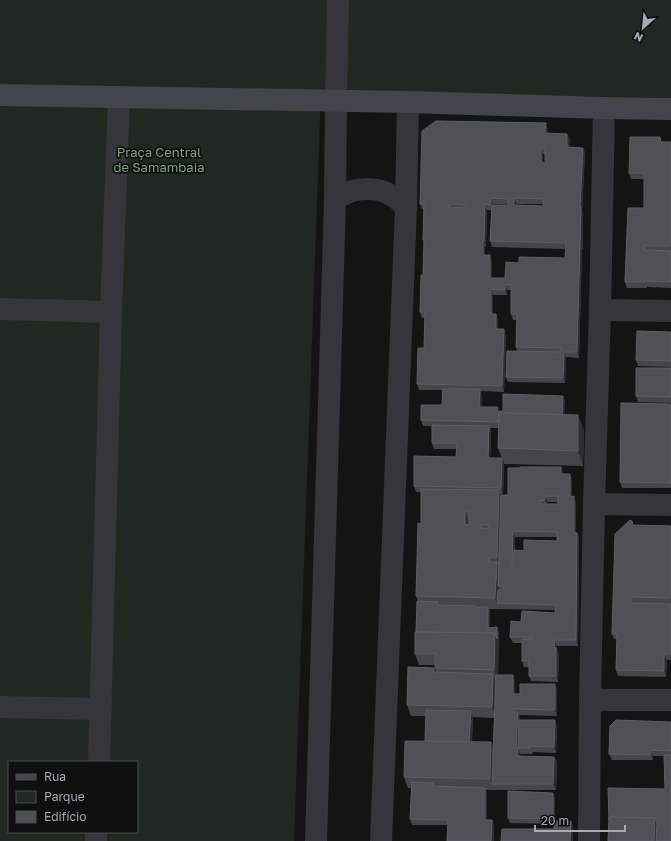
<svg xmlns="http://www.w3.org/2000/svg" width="671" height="841" font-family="'Golos Text',sans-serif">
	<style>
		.green { fill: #202821; fill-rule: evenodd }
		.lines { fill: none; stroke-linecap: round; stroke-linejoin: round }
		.street { stroke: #35363b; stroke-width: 22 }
		.secondary { stroke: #42454b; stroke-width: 22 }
		.wall { fill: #45464b; fill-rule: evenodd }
		.shaded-wall { fill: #2d2e31 }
		.building { fill: #505157; stroke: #5d5f66; fill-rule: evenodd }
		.labels { text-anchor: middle; stroke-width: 3.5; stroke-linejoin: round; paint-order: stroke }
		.park-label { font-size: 13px; fill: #7ba27d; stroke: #0f0f10 }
	</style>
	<rect width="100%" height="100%" fill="#141415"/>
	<!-- green -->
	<path class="green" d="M 0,0 L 671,0 L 671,98 L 321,91 L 294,841 L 0,841 ZM 9,762 L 137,762 L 137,832 L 9,832 Z"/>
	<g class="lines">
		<!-- street -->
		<g class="street">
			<path d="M 335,200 C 338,199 340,196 343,195 C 356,187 378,187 391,195 C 397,198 401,203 406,207"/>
			<path d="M 0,309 L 111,312"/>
			<path d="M 600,310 L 671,311"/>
			<path d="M 594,504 L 671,505"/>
			<path d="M 590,700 L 671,700"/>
			<path d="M 0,707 L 101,709"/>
			<path d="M 99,762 L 111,312 L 119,97"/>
			<path d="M 96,841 L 96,832"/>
			<path d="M 316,841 L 335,200 L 336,101 L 338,0"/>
			<path d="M 381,841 L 406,207 L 408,102"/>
			<path d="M 589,841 L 590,700 L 594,504 L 600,310 L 604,108"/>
		</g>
		<!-- secondary -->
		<path class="secondary" d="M 0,95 L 408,102 L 604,108 L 671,109"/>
	</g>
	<!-- wall -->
	<g class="wall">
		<path d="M 548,129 L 548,133 L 567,134 L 570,139 L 569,147 L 583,148 L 585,153 L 582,211 L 583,212 L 583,249 L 582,249 L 579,358 L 566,357 L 565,383 L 508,382 L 506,377 L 517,351 L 516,347 L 517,320 L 513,320 L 511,314 L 511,290 L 507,290 L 507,295 L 493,295 L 493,314 L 496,314 L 498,320 L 498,329 L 506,335 L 504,392 L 480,391 L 482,395 L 482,407 L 499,411 L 503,411 L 563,396 L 565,402 L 564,415 L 584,430 L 583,466 L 504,464 L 498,448 L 499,428 L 490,428 L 491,431 L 490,458 L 504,464 L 503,494 L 500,494 L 501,495 L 508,495 L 520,468 L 561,467 L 563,474 L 572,479 L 572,496 L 576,502 L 576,532 L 577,533 L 579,538 L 578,646 L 557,646 L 557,649 L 559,654 L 558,682 L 531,681 L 529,676 L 529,667 L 524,667 L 522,661 L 522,643 L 513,643 L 510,637 L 521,622 L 555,613 L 556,610 L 489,609 L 490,613 L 490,628 L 497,627 L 499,633 L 498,675 L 515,681 L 515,694 L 557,689 L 557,716 L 519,715 L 520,720 L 557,726 L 556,753 L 533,752 L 532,754 L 520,754 L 519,750 L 519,751 L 520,754 L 520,756 L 554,757 L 557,762 L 556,790 L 486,790 L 487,794 L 487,820 L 492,820 L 494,826 L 494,841 L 447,841 L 448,825 L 412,825 L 410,819 L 411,788 L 408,788 L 404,777 L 425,741 L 426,716 L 411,716 L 407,705 L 436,672 L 435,668 L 435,665 L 419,665 L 415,654 L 418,601 L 416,596 L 421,524 L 421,492 L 416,492 L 414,486 L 456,457 L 457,449 L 434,449 L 432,443 L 432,426 L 423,426 L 421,420 L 442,405 L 442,390 L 419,390 L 417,384 L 424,348 L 425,318 L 422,318 L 420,312 L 423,275 L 424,242 L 423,240 L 424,209 L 422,209 L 420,204 ZM 543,154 L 545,154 L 545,163 L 543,162 ZM 493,204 L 508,204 L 508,205 L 493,205 ZM 517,204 L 543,204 L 543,206 L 517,205 ZM 487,210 L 492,210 L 490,241 L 492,247 L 565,249 L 565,258 L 519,263 L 505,278 L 492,278 L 492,261 L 485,255 L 485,247 L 486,247 ZM 548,502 L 558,502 L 558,504 L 547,504 ZM 515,537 L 557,537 L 557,541 L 524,551 L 515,550 ZM 473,717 L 494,718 L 493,747 L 491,742 L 472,742 Z"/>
		<path d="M 662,142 L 671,142 L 671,288 L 647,287 L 647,288 L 627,288 L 625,282 L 644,208 L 644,179 L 631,179 L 629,173 Z"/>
		<path d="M 671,332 L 671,367 L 638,366 L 636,360 Z"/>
		<path d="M 671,368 L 671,403 L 638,402 L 636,396 Z"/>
		<path d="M 671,404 L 671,488 L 622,488 L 620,482 Z"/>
		<path d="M 634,525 L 671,526 L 671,604 L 634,603 L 671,604 L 671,660 L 667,660 L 666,677 L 618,676 L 616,670 L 617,639 L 614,639 L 612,634 Z"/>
		<path d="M 671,722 L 671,841 L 665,789 L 664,756 L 653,756 L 653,760 L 612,760 L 609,754 Z"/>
		<path d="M 555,798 L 555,821 L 573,827 L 554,829 L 554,824 L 510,823 L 508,818 Z"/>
	</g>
	<!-- shaded-wall -->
	<g class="shaded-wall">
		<path d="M 546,123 L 548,129 L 548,139 L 545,133 Z"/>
		<path d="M 567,134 L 570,139 L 569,153 L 567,147 Z"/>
		<path d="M 541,148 L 543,154 L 543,168 L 541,162 Z"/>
		<path d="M 583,148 L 585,153 L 582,211 L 583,212 L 583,249 L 580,244 L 580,207 Z"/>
		<path d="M 490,198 L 493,204 L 493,210 L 491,205 Z"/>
		<path d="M 514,198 L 517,204 L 516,211 L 514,205 Z"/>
		<path d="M 485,204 L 487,210 L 486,247 L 484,241 Z"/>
		<path d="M 483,241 L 485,247 L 485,260 L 483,255 Z"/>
		<path d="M 580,243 L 582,249 L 579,358 L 577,352 Z"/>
		<path d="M 490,255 L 492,261 L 492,283 L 490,278 Z"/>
		<path d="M 505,285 L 507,290 L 507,295 L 505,290 Z"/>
		<path d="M 491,289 L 493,295 L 493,319 L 491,314 Z"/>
		<path d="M 496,314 L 498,320 L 498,334 L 496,329 Z"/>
		<path d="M 504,329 L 506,335 L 504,392 L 502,386 Z"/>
		<path d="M 564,352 L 566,357 L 565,383 L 563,378 Z"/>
		<path d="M 480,389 L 482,395 L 482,412 L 479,407 Z"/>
		<path d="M 563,396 L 565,402 L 564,430 L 562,424 Z"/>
		<path d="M 578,415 L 584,430 L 583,466 L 578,451 Z"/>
		<path d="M 489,426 L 491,431 L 490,464 L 488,458 Z"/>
		<path d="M 502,458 L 504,464 L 503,494 L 501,488 Z"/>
		<path d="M 561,467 L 563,473 L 563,479 L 561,474 Z"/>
		<path d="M 570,474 L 572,479 L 572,502 L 570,497 Z"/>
		<path d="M 499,490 L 503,501 L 501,568 L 497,558 Z"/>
		<path d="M 545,496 L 548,502 L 547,506 L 545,500 Z"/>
		<path d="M 574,496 L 576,502 L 576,538 L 574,532 Z"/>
		<path d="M 465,511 L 469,522 L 469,535 L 465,524 Z"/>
		<path d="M 513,531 L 515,537 L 514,573 L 512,567 Z"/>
		<path d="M 577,533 L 579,538 L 578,646 L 576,640 Z"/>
		<path d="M 497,562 L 500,573 L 498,586 L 500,591 L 497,603 L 495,598 Z"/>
		<path d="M 632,597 L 634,603 L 634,609 L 632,603 Z"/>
		<path d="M 488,607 L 490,613 L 490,633 L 488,628 Z"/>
		<path d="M 497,627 L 499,633 L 498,681 L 494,670 L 495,633 Z"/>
		<path d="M 555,640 L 559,654 L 558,682 L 556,676 L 554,648 Z"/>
		<path d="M 664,654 L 667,660 L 666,677 L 664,671 Z"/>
		<path d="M 493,674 L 497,685 L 496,718 L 492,707 Z"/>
		<path d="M 513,675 L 515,681 L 515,700 L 513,694 Z"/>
		<path d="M 555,684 L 557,689 L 557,716 L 555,710 Z"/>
		<path d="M 471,711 L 473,717 L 471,753 L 469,747 Z"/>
		<path d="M 518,712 L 520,718 L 519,748 L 518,748 L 520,754 L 519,762 L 517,756 L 516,748 Z"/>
		<path d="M 555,720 L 557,726 L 556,753 L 554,747 Z"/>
		<path d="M 491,742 L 495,753 L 492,784 L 490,779 Z"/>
		<path d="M 651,750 L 653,756 L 653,760 L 651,755 Z"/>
		<path d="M 554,757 L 557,762 L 556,790 L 553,784 Z"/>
		<path d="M 485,788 L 487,794 L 487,826 L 485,820 Z"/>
		<path d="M 553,793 L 555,798 L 555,824 L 553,819 Z"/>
		<path d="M 655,818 L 659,829 L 658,841 L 654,841 Z"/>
		<path d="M 492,820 L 494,826 L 494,841 L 491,841 Z"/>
		<path d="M 571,821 L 573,827 L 573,841 L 570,841 Z"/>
	</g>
	<!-- building -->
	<g class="building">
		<path d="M 436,121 L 546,123 L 545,133 L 567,134 L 567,147 L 583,148 L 580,207 L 581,207 L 580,244 L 580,243 L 577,352 L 564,352 L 563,378 L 506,377 L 507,351 L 561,352 L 561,348 L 516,347 L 517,314 L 511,314 L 511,284 L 505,285 L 505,290 L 491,289 L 491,314 L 496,314 L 496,329 L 504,329 L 502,386 L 417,384 L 418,348 L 424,348 L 425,312 L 420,312 L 421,275 L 423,275 L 424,240 L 423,240 L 424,204 L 420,204 L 422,131 ZM 541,148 L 545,148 L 545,163 L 541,162 ZM 490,198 L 508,199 L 508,205 L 492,205 L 490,241 L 566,243 L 565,258 L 519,257 L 519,263 L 506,262 L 505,278 L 490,278 L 490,255 L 483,255 L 483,241 L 484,241 L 485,204 L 491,205 ZM 514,198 L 544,199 L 543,206 L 514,205 ZM 449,204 L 466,205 L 466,208 L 448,207 Z"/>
		<path d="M 630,137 L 660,137 L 661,142 L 671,142 L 671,246 L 645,246 L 645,250 L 671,251 L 671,282 L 644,281 L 644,282 L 625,282 L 628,208 L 644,208 L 644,173 L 629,173 Z"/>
		<path d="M 637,331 L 671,332 L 671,361 L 636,360 Z"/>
		<path d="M 636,368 L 671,368 L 671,397 L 636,396 Z"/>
		<path d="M 443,389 L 480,389 L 479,407 L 498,407 L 497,411 L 503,411 L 503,394 L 563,396 L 562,415 L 499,413 L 499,422 L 421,420 L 421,405 L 442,405 Z"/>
		<path d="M 621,403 L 671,404 L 671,483 L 620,482 Z"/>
		<path d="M 499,413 L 578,415 L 578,451 L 498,448 Z"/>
		<path d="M 432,425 L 489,426 L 488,458 L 502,458 L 501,488 L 414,486 L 414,456 L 456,457 L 457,443 L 432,443 Z"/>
		<path d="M 520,467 L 561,467 L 561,474 L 570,474 L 570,497 L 574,496 L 574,532 L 577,533 L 576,640 L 555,640 L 554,648 L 556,648 L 556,676 L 529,676 L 529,661 L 522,661 L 522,639 L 532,639 L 532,637 L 510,637 L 511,621 L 521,622 L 522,611 L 555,613 L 556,605 L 497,603 L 498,590 L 503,590 L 504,586 L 498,586 L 501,495 L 508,495 L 508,468 L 520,468 ZM 545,496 L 558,496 L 558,504 L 540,504 L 540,501 L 545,500 ZM 513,531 L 557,532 L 557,541 L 524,540 L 524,551 L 514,550 L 513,567 L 512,567 Z"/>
		<path d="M 421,489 L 499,490 L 497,558 L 489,557 L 489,562 L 497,562 L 495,598 L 416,596 L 418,523 L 421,524 ZM 465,511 L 469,511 L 469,525 L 465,524 ZM 480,525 L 489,525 L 489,529 L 481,528 Z"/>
		<path d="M 630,520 L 632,521 L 633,525 L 671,526 L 671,598 L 632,597 L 632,603 L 671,604 L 671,654 L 664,654 L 664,671 L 616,670 L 617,634 L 612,634 L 615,534 Z"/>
		<path d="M 417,601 L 438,602 L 438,605 L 475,606 L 475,607 L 488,607 L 488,628 L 497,627 L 497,639 L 495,633 L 416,632 Z"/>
		<path d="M 415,632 L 495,633 L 494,670 L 435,668 L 435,654 L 415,654 Z"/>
		<path d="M 408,667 L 434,668 L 434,672 L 493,674 L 492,707 L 407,705 Z"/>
		<path d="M 496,675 L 513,675 L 513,694 L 520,694 L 520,684 L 555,684 L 555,710 L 512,709 L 512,712 L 518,712 L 516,748 L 518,748 L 517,756 L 554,757 L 553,784 L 492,784 Z"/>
		<path d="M 426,710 L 471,711 L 469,742 L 425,741 Z"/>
		<path d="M 519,720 L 555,720 L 554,747 L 530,746 L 530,748 L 518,748 Z"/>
		<path d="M 616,720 L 671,722 L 671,751 L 651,750 L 651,755 L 609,754 L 610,726 Z"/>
		<path d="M 405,741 L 491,742 L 490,779 L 404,777 Z"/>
		<path d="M 664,755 L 671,755 L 671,841 L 656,841 L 657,823 L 655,818 L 609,817 L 609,820 L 608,788 L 665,789 Z"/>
		<path d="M 412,782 L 433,783 L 433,786 L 485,788 L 485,820 L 492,820 L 491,841 L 447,841 L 448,820 L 410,819 Z"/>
		<path d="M 508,791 L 553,793 L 553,819 L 508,818 Z"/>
		<path d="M 609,817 L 655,818 L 654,841 L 608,841 Z"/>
		<path d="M 554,821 L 571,821 L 570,841 L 501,841 L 502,829 L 554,829 Z"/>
	</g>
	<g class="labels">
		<!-- park labels -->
		<g class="park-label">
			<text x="159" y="157">Praça Central<tspan x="159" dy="15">de Samambaia</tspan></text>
		</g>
	</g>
	<!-- legend -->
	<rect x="8" y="761" width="130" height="72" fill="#0f0f10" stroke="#4b4d52"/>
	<rect x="16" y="774" width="20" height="6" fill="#42454b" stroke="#4b4d52"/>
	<text x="44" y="781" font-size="12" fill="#a5aab6">Rua</text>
	<rect x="16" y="791" width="20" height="12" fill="#202821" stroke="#4b4d52"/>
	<text x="44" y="801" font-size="12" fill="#a5aab6">Parque</text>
	<rect x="16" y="811" width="20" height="12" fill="#505157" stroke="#4b4d52"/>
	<text x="44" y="821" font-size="12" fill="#a5aab6">Edifício</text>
	<!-- north arrow -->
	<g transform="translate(643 28) rotate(207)" stroke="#0f0f10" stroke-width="3" paint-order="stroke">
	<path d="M0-3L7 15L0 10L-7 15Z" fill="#a5aab6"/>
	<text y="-6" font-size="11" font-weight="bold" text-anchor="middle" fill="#a5aab6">N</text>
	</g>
	<!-- scale -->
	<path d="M535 825v6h90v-6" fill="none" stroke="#a5aab6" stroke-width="2"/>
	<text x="541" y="825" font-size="12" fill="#a5aab6" stroke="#0f0f10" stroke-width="3" paint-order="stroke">20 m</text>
</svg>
